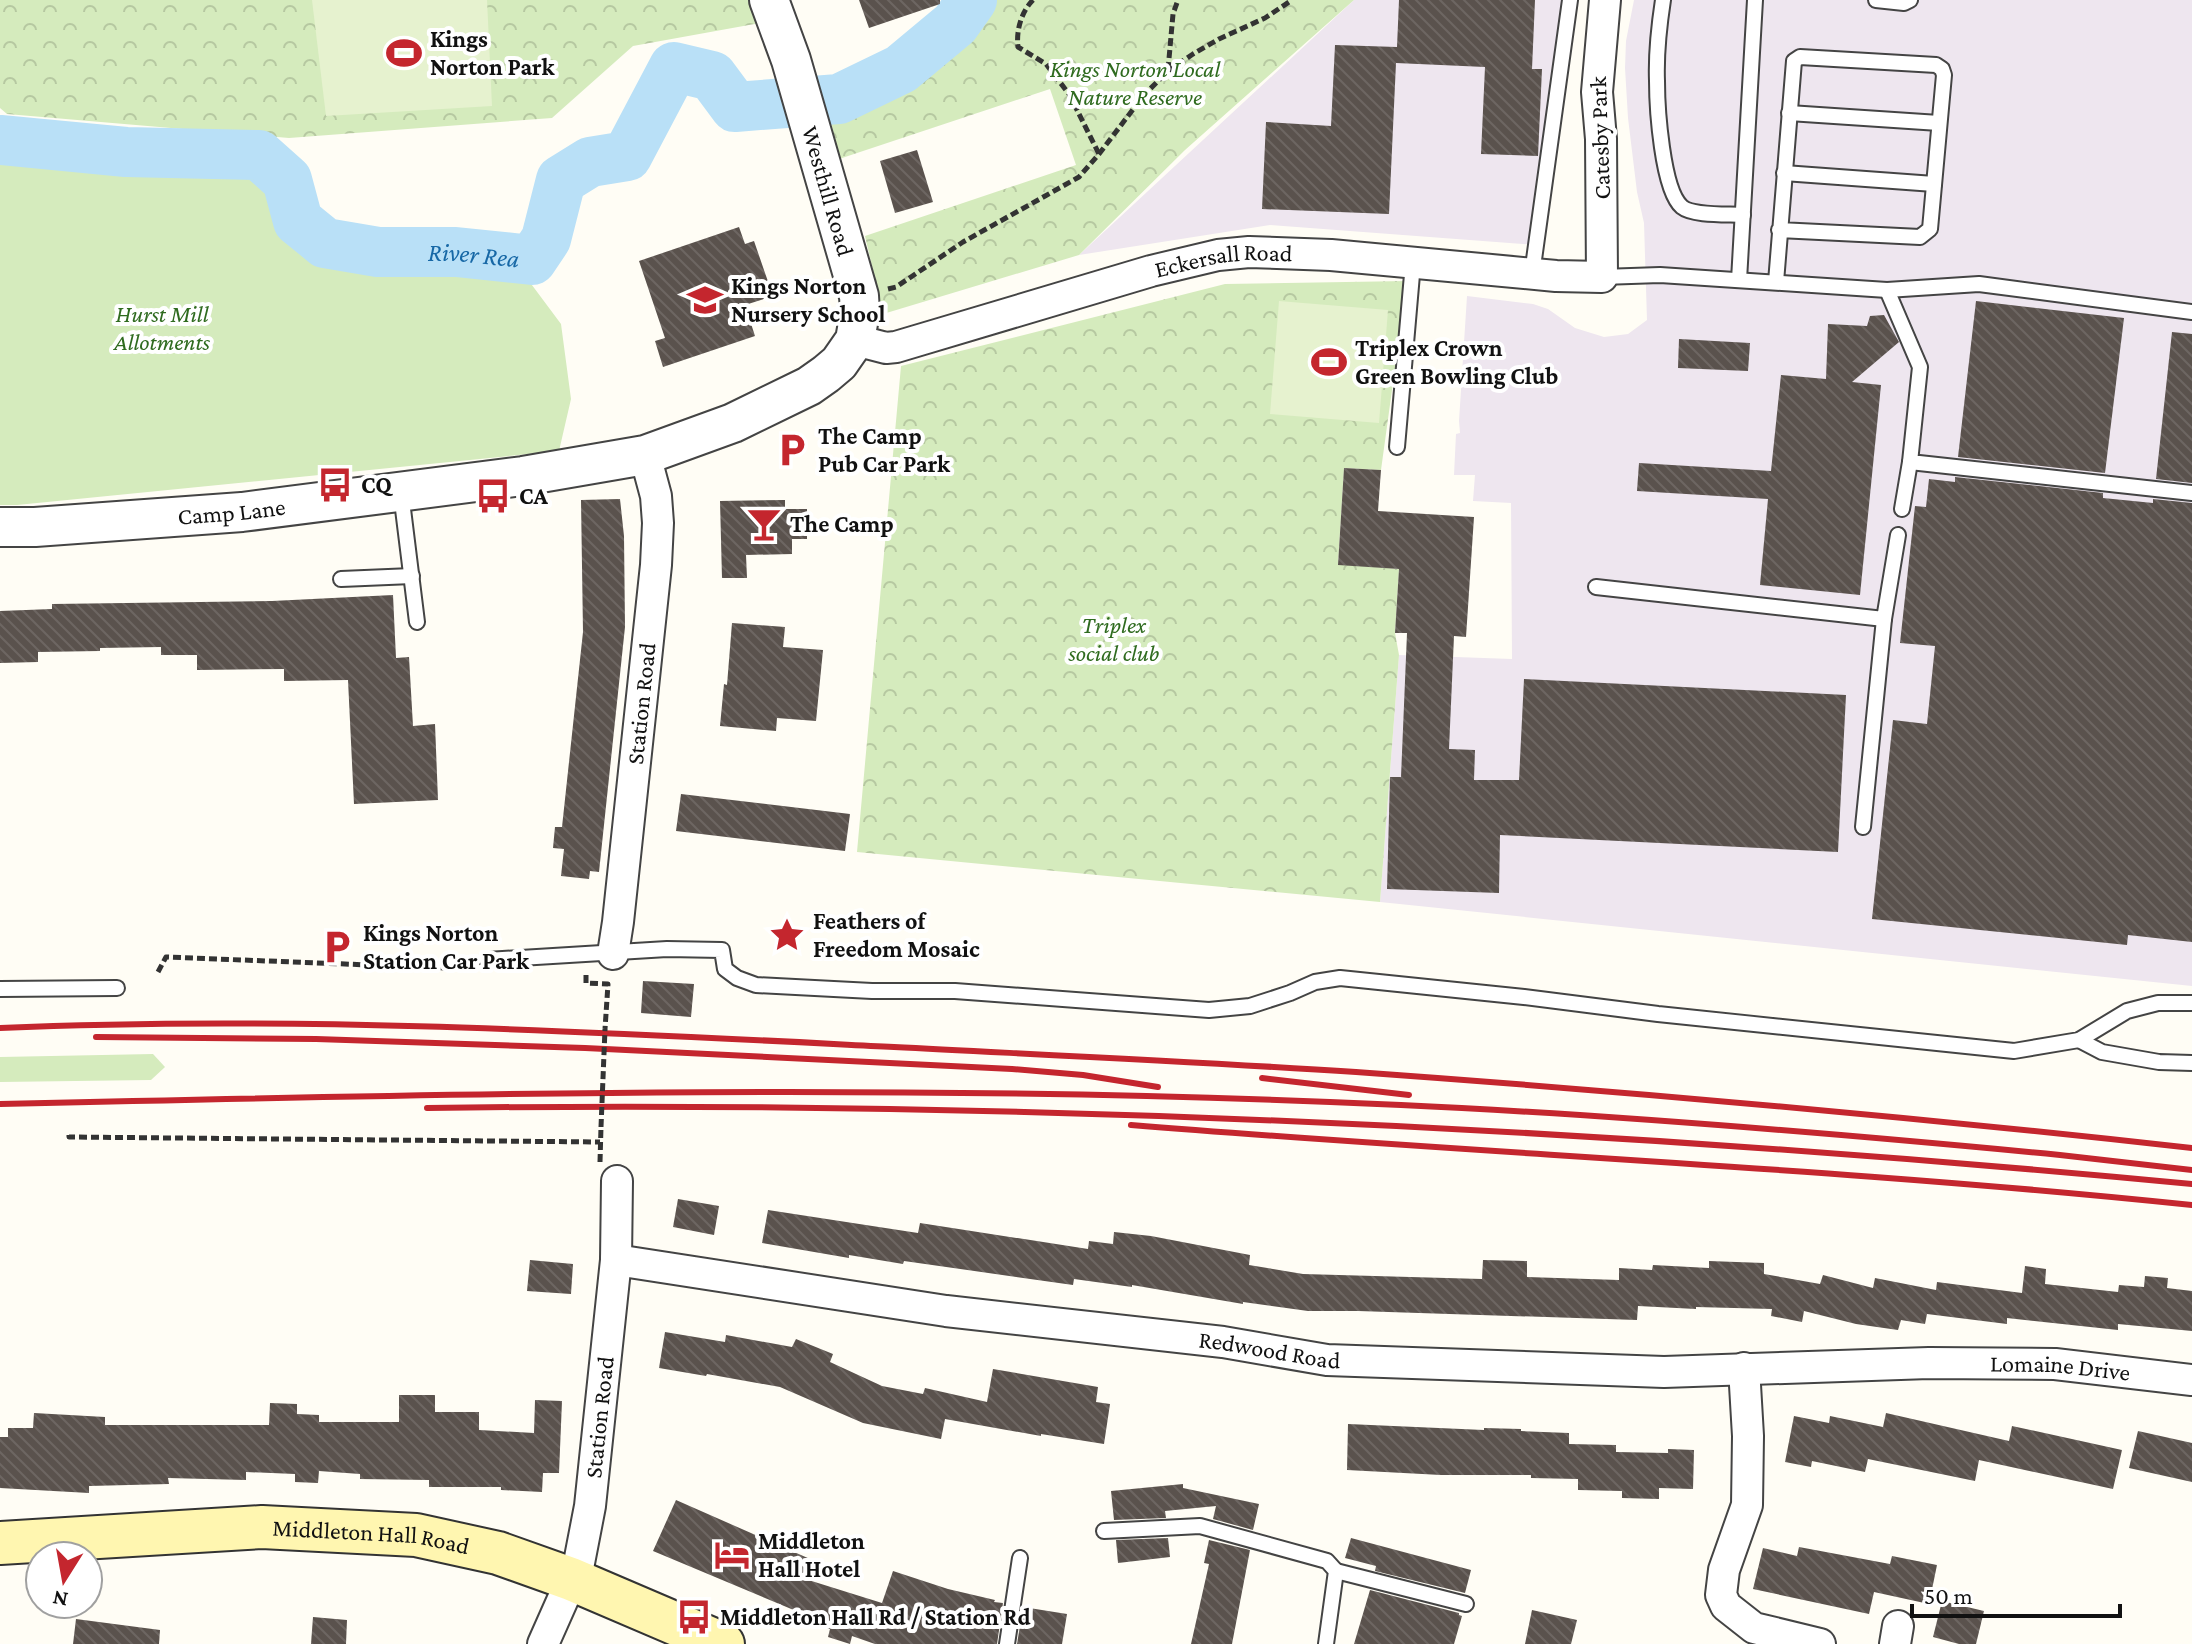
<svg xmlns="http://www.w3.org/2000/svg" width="2192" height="1644" font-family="'Crimson Pro',serif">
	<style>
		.industrial { fill: #eee6ef }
		.grass { fill: #d5ebbd }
		.park { fill: url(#park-crowns) }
		.pitch { fill: #e6f2cf }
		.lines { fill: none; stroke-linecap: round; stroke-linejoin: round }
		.river { stroke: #b9e0f7; stroke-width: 50 }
		.building { fill: url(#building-back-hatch) }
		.service-casing { stroke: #444; stroke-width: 18 }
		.minor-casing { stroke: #444; stroke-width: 34 }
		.tertiary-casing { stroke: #444; stroke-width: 42 }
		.secondary-casing { stroke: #333; stroke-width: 46 }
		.path { stroke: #333; stroke-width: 5; stroke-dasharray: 8 4; stroke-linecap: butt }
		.service { stroke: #fff; stroke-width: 14 }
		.minor { stroke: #fff; stroke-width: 30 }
		.tertiary { stroke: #fff; stroke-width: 38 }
		.secondary { stroke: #fff6b0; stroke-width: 42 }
		.rail { stroke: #c4262e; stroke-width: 6 }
		.path-bridge { stroke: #333; stroke-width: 5; stroke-dasharray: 8 4; stroke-linecap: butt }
		.labels { text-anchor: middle; stroke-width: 8; stroke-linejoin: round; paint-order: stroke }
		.poi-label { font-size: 24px; font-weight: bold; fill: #111; stroke: #fff; text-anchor: start }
		.park-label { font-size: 24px; font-style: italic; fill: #2f6b1f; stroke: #fff }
		.street-label { font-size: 24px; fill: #111; stroke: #fff }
		.water-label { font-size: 26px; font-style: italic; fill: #1768a6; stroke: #fff }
	</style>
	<defs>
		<pattern id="park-crowns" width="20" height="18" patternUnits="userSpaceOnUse" patternTransform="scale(2)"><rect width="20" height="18" fill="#d5ebbd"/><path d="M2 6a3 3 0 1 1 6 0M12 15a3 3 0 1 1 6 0" fill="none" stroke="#b6c8a1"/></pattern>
		<pattern id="building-back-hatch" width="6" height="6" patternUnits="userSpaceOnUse" patternTransform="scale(2)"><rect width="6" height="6" fill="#5a524d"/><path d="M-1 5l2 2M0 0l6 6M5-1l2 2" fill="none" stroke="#6d6662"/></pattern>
	</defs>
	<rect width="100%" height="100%" fill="#fffdf5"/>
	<!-- industrial -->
	<g class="industrial">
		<path d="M 1354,0 L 1569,0 L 1536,245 L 1270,225 L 1079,255 Z"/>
		<path d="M 1634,0 L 2192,0 L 2192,986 L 1380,902 L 1399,655 L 1512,659 L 1511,503 L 1473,501 L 1475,475 L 1454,475 L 1456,434 L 1460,433 L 1459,421 L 1467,296 L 1533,304 L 1548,309 L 1575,328 L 1604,337 L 1628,334 L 1647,320 L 1644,223 L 1637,192 L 1628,118 L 1625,68 L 1626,41 Z"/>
	</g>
	<!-- grass -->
	<g class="grass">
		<path d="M 0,153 L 120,164 L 233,170 L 259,174 L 271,190 L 287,226 L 298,238 L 315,250 L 345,259 L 379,263 L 458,264 L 492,258 L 523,273 L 561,324 L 571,399 L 559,451 L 17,505 L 0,505 Z"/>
		<path d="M 153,1054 L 165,1067 L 151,1080 L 0,1082 L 0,1057 Z"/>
	</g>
	<!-- park -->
	<g class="park">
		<path d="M 0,0 L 756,0 L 760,23 L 633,46 L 552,118 L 289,138 L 7,114 L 0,108 Z"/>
		<path d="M 945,0 L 1354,0 L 1185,150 L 1079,255 L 883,314 L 865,236 L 1076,165 L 1050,89 L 839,159 L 823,85 L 930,26 Z"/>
		<path d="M 1407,281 L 1381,470 L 1344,468 L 1338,564 L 1399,569 L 1395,633 L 1399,655 L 1380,902 L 857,852 L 901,366 L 1225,284 Z"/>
	</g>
	<!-- pitch -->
	<g class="pitch">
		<path d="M 312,0 L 487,0 L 492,106 L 326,116 Z"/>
		<path d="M 1279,301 L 1388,310 L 1379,423 L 1270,414 Z"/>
	</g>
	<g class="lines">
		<!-- river -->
		<path class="river" id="s1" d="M 0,140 L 126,152 L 259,155 L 287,180 L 298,221 L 325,243 L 378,252 L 456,252 L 532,260 L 546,239 L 561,180 L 590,162 L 627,156 L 674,67 L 712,76 L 735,107 L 839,99 L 901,69 L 955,24 L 972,0"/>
	</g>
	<!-- building -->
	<g class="building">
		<path d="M 859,0 L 940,0 L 940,4 L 869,28 Z"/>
		<path d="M 1399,0 L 1535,0 L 1532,69 L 1542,69 L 1538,156 L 1481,154 L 1485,67 L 1396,63 L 1389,214 L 1262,209 L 1266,122 L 1331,126 L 1335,45 L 1397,47 Z"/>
		<path d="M 917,150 L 933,202 L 895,213 L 880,161 Z"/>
		<path d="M 739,227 L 745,244 L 754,241 L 773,296 L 745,305 L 755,336 L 663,367 L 655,341 L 665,338 L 639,261 Z"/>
		<path d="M 1976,301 L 2124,318 L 2105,473 L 1958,457 Z"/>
		<path d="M 1884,315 L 1899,342 L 1852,382 L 1881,385 L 1860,595 L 1760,585 L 1768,499 L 1637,491 L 1639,463 L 1771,471 L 1781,375 L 1826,379 L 1828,324 L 1867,326 L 1870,316 Z"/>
		<path d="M 2172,332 L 2192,334 L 2192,483 L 2156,479 Z"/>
		<path d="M 1679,339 L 1750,343 L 1748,371 L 1678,368 Z"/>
		<path d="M 1344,468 L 1381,470 L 1378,511 L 1474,517 L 1466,637 L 1454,636 L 1449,749 L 1475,750 L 1474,780 L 1519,780 L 1524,679 L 1846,695 L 1838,852 L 1500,835 L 1499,893 L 1387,889 L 1390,777 L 1401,777 L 1407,633 L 1395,633 L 1399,569 L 1338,565 Z"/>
		<path d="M 1955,477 L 2103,493 L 2103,498 L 2153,503 L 2153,499 L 2192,503 L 2192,942 L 2128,935 L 2127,945 L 1872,919 L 1893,720 L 1927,724 L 1935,646 L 1900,643 L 1915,506 L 1926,507 L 1929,479 L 1955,482 Z"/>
		<path d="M 620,499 L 624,536 L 625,627 L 599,872 L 590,871 L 589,879 L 561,876 L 564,849 L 553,848 L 555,827 L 562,827 L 583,632 L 581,500 Z"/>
		<path d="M 785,500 L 785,509 L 807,509 L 807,539 L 792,539 L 792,554 L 746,555 L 747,578 L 722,578 L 720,501 Z"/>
		<path d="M 393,595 L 396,658 L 409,657 L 413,726 L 435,724 L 438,800 L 354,804 L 348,680 L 284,681 L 284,669 L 197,670 L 197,655 L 161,655 L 161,647 L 100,648 L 100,651 L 38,652 L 38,662 L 0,663 L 0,611 L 52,609 L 52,604 L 272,601 Z"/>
		<path d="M 732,623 L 785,627 L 783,647 L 823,650 L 816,721 L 777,718 L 776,731 L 720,726 L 724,684 L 727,685 Z"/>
		<path d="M 681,794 L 850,814 L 845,851 L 676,831 Z"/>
		<path d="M 643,981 L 694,984 L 691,1017 L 641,1013 Z"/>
		<path d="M 678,1199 L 719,1206 L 714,1235 L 673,1227 Z"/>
		<path d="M 768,1210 L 918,1233 L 920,1223 L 1088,1249 L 1089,1241 L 1113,1244 L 1114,1232 L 1151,1236 L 1250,1255 L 1249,1265 L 1303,1274 L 1482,1279 L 1483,1260 L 1527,1261 L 1527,1277 L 1619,1280 L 1619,1268 L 1652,1270 L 1653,1265 L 1709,1268 L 1709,1261 L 1764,1263 L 1764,1274 L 1820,1284 L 1823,1275 L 1873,1288 L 1875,1278 L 1936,1290 L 1937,1282 L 2022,1293 L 2025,1266 L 2046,1269 L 2045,1284 L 2118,1292 L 2119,1285 L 2144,1287 L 2145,1276 L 2168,1278 L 2167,1288 L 2192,1291 L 2192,1331 L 2118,1324 L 2118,1330 L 2007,1318 L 2007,1324 L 1927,1314 L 1925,1324 L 1901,1320 L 1898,1330 L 1856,1324 L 1804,1311 L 1802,1322 L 1771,1316 L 1772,1309 L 1696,1307 L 1696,1309 L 1638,1306 L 1637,1320 L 1358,1311 L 1308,1311 L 1243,1302 L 1243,1304 L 1132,1285 L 1132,1287 L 1074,1279 L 1073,1285 L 904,1261 L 903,1264 L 849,1255 L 849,1258 L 762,1243 Z"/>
		<path d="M 530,1260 L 573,1264 L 571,1294 L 527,1291 Z"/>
		<path d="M 665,1332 L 725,1342 L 726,1335 L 792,1347 L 796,1339 L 833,1354 L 830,1362 L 882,1386 L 923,1394 L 925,1388 L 987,1402 L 993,1369 L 1098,1387 L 1096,1402 L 1110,1404 L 1104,1444 L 1041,1434 L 1041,1436 L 945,1419 L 941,1439 L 863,1423 L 780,1387 L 707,1374 L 706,1376 L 659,1368 Z"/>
		<path d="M 399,1395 L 435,1395 L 435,1412 L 479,1412 L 479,1430 L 534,1433 L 535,1400 L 562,1401 L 559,1473 L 543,1473 L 542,1492 L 501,1490 L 501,1487 L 429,1487 L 429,1480 L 360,1479 L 360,1474 L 319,1471 L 318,1483 L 295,1482 L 295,1474 L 246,1472 L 246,1480 L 168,1478 L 169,1484 L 89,1486 L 89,1493 L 0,1488 L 0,1437 L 8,1437 L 8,1428 L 33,1428 L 34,1413 L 105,1417 L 105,1425 L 269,1425 L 270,1403 L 297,1404 L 297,1414 L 319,1415 L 319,1422 L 399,1422 Z"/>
		<path d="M 1886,1413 L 2009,1441 L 2012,1426 L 2122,1450 L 2113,1489 L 1979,1460 L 1975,1481 L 1868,1459 L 1865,1472 L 1812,1461 L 1811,1467 L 1785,1462 L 1794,1416 L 1829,1423 L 1830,1416 L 1883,1427 Z"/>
		<path d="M 1348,1424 L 1484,1430 L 1484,1428 L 1521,1429 L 1521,1431 L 1569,1433 L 1569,1444 L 1616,1445 L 1616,1452 L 1668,1453 L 1668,1449 L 1694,1450 L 1693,1489 L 1659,1488 L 1659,1499 L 1622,1498 L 1622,1491 L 1578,1490 L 1578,1479 L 1531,1478 L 1531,1475 L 1441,1475 L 1347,1470 Z"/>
		<path d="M 2138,1431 L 2192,1443 L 2192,1482 L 2129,1468 Z"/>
		<path d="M 1183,1484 L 1183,1488 L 1259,1504 L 1253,1530 L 1213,1519 L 1216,1506 L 1165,1511 L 1166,1518 L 1114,1520 L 1111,1491 Z"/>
		<path d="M 676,1500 L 810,1559 L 802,1578 L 882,1603 L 893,1571 L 948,1589 L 995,1600 L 994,1602 L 1003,1603 L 997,1644 L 875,1644 L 852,1636 L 850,1644 L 828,1637 L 830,1629 L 806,1622 L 808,1616 L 653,1551 Z"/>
		<path d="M 1168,1538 L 1170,1557 L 1118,1563 L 1116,1540 Z"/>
		<path d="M 1351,1538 L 1471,1570 L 1465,1593 L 1375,1571 L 1376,1566 L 1345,1558 Z"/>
		<path d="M 1209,1540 L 1250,1550 L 1232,1644 L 1191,1644 L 1209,1564 L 1204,1563 Z"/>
		<path d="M 1799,1547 L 1890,1564 L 1892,1556 L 1937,1565 L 1929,1604 L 1874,1592 L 1869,1614 L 1753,1589 L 1763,1548 L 1797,1556 Z"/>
		<path d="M 1370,1590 L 1459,1613 L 1459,1615 L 1462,1616 L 1454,1644 L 1354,1644 Z"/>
		<path d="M 1942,1601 L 1984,1611 L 1976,1644 L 1959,1644 L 1933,1637 Z"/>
		<path d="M 1023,1607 L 1067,1614 L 1062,1644 L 1017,1644 Z"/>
		<path d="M 1532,1610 L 1577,1620 L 1571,1644 L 1525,1644 Z"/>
		<path d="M 313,1617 L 347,1620 L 346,1644 L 311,1644 Z"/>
		<path d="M 76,1619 L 160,1630 L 159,1644 L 73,1644 Z"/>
	</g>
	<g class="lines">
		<!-- service casing -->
		<g class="service-casing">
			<g id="service">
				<path d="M 1663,0 C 1659,26 1656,54 1657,81 C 1657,107 1662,190 1682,207 C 1693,216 1728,214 1743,215"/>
				<path d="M 1876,0 L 1904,3 L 1910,0"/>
				<path d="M 1789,113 L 1939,123"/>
				<path d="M 1784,173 L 1934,184"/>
				<path d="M 1532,274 L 1570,0"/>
				<path d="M 1602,277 L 1660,275 L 1887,290 L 1979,284 L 2192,312"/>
				<path d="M 1739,280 L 1755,0"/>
				<path d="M 1776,282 L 1794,61 L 1800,57 L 1936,65 L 1942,69 L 1944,75 L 1930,229 L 1920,237 L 1779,230"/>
				<path d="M 1887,290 L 1920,367 L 1910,462 L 2192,493"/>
				<path d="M 1397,447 L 1413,263"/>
				<path d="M 401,493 L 417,622"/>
				<path d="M 1902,509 L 1910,462"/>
				<path d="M 341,579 L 412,576"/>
				<path d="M 1596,587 L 1884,619 L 1898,535"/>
				<path d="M 1863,827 L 1884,619"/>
				<path d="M 487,960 L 667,949 L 722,950 L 725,969 L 737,978 L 756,985 L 872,991 L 955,991 L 1209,1010 L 1250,1006 L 1290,993 L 1315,982 L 1340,978 L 1524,997 L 1658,1014 L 2014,1051 L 2079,1040 L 2127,1011 L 2158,1003 L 2192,1003"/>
				<path d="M 0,989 L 117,988"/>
				<path d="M 2079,1040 L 2102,1052 L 2159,1062 L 2192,1063"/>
				<path d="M 1104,1531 L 1200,1526 L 1327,1561 L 1336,1571 L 1326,1644"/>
				<path d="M 1336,1571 L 1466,1604"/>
				<path d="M 1007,1644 L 1020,1558"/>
			</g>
		</g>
		<!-- minor casing -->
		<g class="minor-casing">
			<g id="minor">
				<path id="s2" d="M 855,340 L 886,348 L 896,347 L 1151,271 L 1218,255 L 1249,252 L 1331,255 L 1556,276 L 1602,277 L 1601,139 L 1597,92 L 1605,0"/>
				<path id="s3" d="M 613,954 L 618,922 L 656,565 L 658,523 L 656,496 L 645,455"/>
				<path id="s4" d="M 616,1260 L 946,1311 L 1223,1342 L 1327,1360 L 1664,1372 L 1929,1363 L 2055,1364 L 2192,1380"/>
				<path d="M 1744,1368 L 1748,1436 L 1747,1505 L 1724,1570 L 1721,1595 L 1726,1606 L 1754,1628 L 1820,1644"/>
				<path id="s5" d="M 543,1644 L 579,1563 L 590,1506 L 616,1260 L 617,1181"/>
				<path d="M 1895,1644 L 1898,1626"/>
			</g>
		</g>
		<!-- tertiary casing -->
		<g class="tertiary-casing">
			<g id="tertiary">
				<path id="s6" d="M 0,527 L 35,527 L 242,512 L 523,476 L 645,455 L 733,423 L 809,386 L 826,374 L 839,363 L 855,340 L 860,312 L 859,296 L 791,60 L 769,0"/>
			</g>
		</g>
		<!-- secondary casing -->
		<g class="secondary-casing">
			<g id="secondary">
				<path id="s7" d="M 0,1543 L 262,1527 L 416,1535 L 498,1553 L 571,1579 L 723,1644"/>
			</g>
		</g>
		<!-- path -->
		<g class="path">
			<path d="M 1033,0 C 1021,12 1016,31 1018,47 L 1046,64 L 1069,94 L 1099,154"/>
			<path d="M 1168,70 L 1173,14 L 1178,0"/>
			<path d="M 888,289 L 896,287 L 963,242 L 1079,177 L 1099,154 L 1144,95 L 1168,71 L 1193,54 L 1219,39 L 1265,18 L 1292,0"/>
			<path d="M 158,972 L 166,957 L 472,969"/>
			<path d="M 586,975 L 586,983 L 608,984 L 605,1029"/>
			<path d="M 69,1135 L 69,1137 L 600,1142"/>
			<path d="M 600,1162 L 601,1127"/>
		</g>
		<!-- service -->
		<use href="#service" class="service"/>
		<!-- minor -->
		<use href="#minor" class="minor"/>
		<!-- tertiary -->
		<use href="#tertiary" class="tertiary"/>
		<!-- secondary -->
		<use href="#secondary" class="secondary"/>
		<!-- rail -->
		<g class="rail">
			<path d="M 0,1028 C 298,1015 596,1032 894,1047 C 1048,1055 1202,1062 1356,1072 C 1635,1092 1914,1117 2192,1148"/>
			<path d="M 96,1037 L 316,1039 L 585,1048 L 1012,1069 L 1083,1075 L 1158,1087"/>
			<path d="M 1262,1078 L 1409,1095"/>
			<path d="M 0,1104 C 467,1093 934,1083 1401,1105 C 1621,1115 1841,1134 2060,1155 C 2104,1160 2148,1165 2192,1170"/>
			<path d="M 427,1108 C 1016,1100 1605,1128 2192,1184"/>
			<path d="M 1131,1125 C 1484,1154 1839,1168 2192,1205"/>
		</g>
		<!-- path-bridge -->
		<path class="path-bridge" d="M 601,1127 L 605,1029"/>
	</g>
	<!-- icons -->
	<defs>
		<g id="stadium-bare" transform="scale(2.76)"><path d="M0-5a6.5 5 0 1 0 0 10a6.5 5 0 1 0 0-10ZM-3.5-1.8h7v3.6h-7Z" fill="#c4262e" stroke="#fff" stroke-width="2.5" paint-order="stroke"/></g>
		<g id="school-bare" transform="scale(2.76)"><path d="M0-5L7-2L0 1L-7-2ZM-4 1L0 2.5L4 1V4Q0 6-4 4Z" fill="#c4262e" stroke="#fff" stroke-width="2.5" paint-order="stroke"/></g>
		<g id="parking-bare" transform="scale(2.76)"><path d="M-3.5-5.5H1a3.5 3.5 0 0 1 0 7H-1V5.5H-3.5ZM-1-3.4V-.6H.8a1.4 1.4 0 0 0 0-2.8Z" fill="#c4262e" stroke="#fff" stroke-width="2.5" paint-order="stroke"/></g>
		<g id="bus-bare" transform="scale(2.76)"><path d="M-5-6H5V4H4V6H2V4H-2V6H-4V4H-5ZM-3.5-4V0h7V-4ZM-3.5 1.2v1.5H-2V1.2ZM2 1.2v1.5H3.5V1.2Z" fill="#c4262e" stroke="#fff" stroke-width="2.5" paint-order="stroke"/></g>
		<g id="bar-bare" transform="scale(2.76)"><path d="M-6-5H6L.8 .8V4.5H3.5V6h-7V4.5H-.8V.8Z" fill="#c4262e" stroke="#fff" stroke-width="2.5" paint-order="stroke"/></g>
		<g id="sight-bare" transform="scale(2.76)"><path d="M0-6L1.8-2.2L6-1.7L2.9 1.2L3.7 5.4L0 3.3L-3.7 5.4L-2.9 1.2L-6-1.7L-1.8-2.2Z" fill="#c4262e" stroke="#fff" stroke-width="2.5" paint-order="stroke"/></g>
		<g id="hotel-bare" transform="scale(2.76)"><path d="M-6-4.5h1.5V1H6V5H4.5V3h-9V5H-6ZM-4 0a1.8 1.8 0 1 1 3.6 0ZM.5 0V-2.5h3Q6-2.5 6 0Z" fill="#c4262e" stroke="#fff" stroke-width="2.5" paint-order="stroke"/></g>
	</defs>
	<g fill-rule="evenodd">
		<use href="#stadium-bare" x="404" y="53"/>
		<use href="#school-bare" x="705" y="300"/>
		<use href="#stadium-bare" x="1329" y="362"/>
		<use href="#parking-bare" x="792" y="450"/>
		<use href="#bus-bare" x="335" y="485"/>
		<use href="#bus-bare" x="493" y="496"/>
		<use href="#bar-bare" x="764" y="524"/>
		<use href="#sight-bare" x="787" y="935"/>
		<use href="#parking-bare" x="337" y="947"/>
		<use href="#hotel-bare" x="732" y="1555"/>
		<use href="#bus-bare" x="694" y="1617"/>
	</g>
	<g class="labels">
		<!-- poi labels -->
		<g class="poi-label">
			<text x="430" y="47">Kings<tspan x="430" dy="28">Norton Park</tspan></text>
			<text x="731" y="294">Kings Norton<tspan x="731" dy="28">Nursery School</tspan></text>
			<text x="1355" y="356">Triplex Crown<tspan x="1355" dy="28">Green Bowling Club</tspan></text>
			<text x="818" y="444">The Camp<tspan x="818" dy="28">Pub Car Park</tspan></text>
			<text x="361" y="493">CQ</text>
			<text x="519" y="504">CA</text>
			<text x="790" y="532">The Camp</text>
			<text x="813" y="929">Feathers of<tspan x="813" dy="28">Freedom Mosaic</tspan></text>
			<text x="363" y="941">Kings Norton<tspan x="363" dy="28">Station Car Park</tspan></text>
			<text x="758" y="1549">Middleton<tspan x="758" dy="28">Hall Hotel</tspan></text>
			<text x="720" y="1625">Middleton Hall Rd / Station Rd</text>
		</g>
		<!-- park labels -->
		<g class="park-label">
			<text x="1135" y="77">Kings Norton Local<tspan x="1135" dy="28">Nature Reserve</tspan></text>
			<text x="162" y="322">Hurst Mill<tspan x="162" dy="28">Allotments</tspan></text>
			<text x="1114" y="633">Triplex<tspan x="1114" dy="28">social club</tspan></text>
		</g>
		<!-- street labels -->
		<g class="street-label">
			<text transform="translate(1600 138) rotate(-92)" y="8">Catesby Park</text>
			<text transform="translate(828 191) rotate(74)" y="8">Westhill Road</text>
			<text dy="8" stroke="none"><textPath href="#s2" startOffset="382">Eckersall Road</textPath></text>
			<text dy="8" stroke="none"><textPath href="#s6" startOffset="232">Camp Lane</textPath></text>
			<text dy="8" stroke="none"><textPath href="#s3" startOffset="252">Station Road</textPath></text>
			<text dy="8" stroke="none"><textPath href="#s4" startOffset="660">Redwood Road</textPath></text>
			<text dy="8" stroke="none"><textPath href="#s4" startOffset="1452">Lomaine Drive</textPath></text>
			<text dy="8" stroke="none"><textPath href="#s5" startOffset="236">Station Road</textPath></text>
			<text dy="8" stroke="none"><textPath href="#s7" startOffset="372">Middleton Hall Road</textPath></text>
		</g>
		<!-- water labels -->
		<g class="water-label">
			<text dy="9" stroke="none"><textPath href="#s1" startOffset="524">River Rea</textPath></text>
		</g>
	</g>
	<!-- north arrow -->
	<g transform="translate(64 1580) rotate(191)"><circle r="38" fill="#ffffff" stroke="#a0a0a0" stroke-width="2"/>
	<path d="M0-6L14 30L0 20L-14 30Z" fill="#c4262e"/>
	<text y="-12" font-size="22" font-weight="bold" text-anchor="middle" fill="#111111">N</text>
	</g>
	<!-- scale -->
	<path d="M1912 1604v12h208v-12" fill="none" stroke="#111111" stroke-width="4"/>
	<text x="1924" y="1604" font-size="24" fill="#111111" stroke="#ffffff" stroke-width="6" paint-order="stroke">50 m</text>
</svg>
